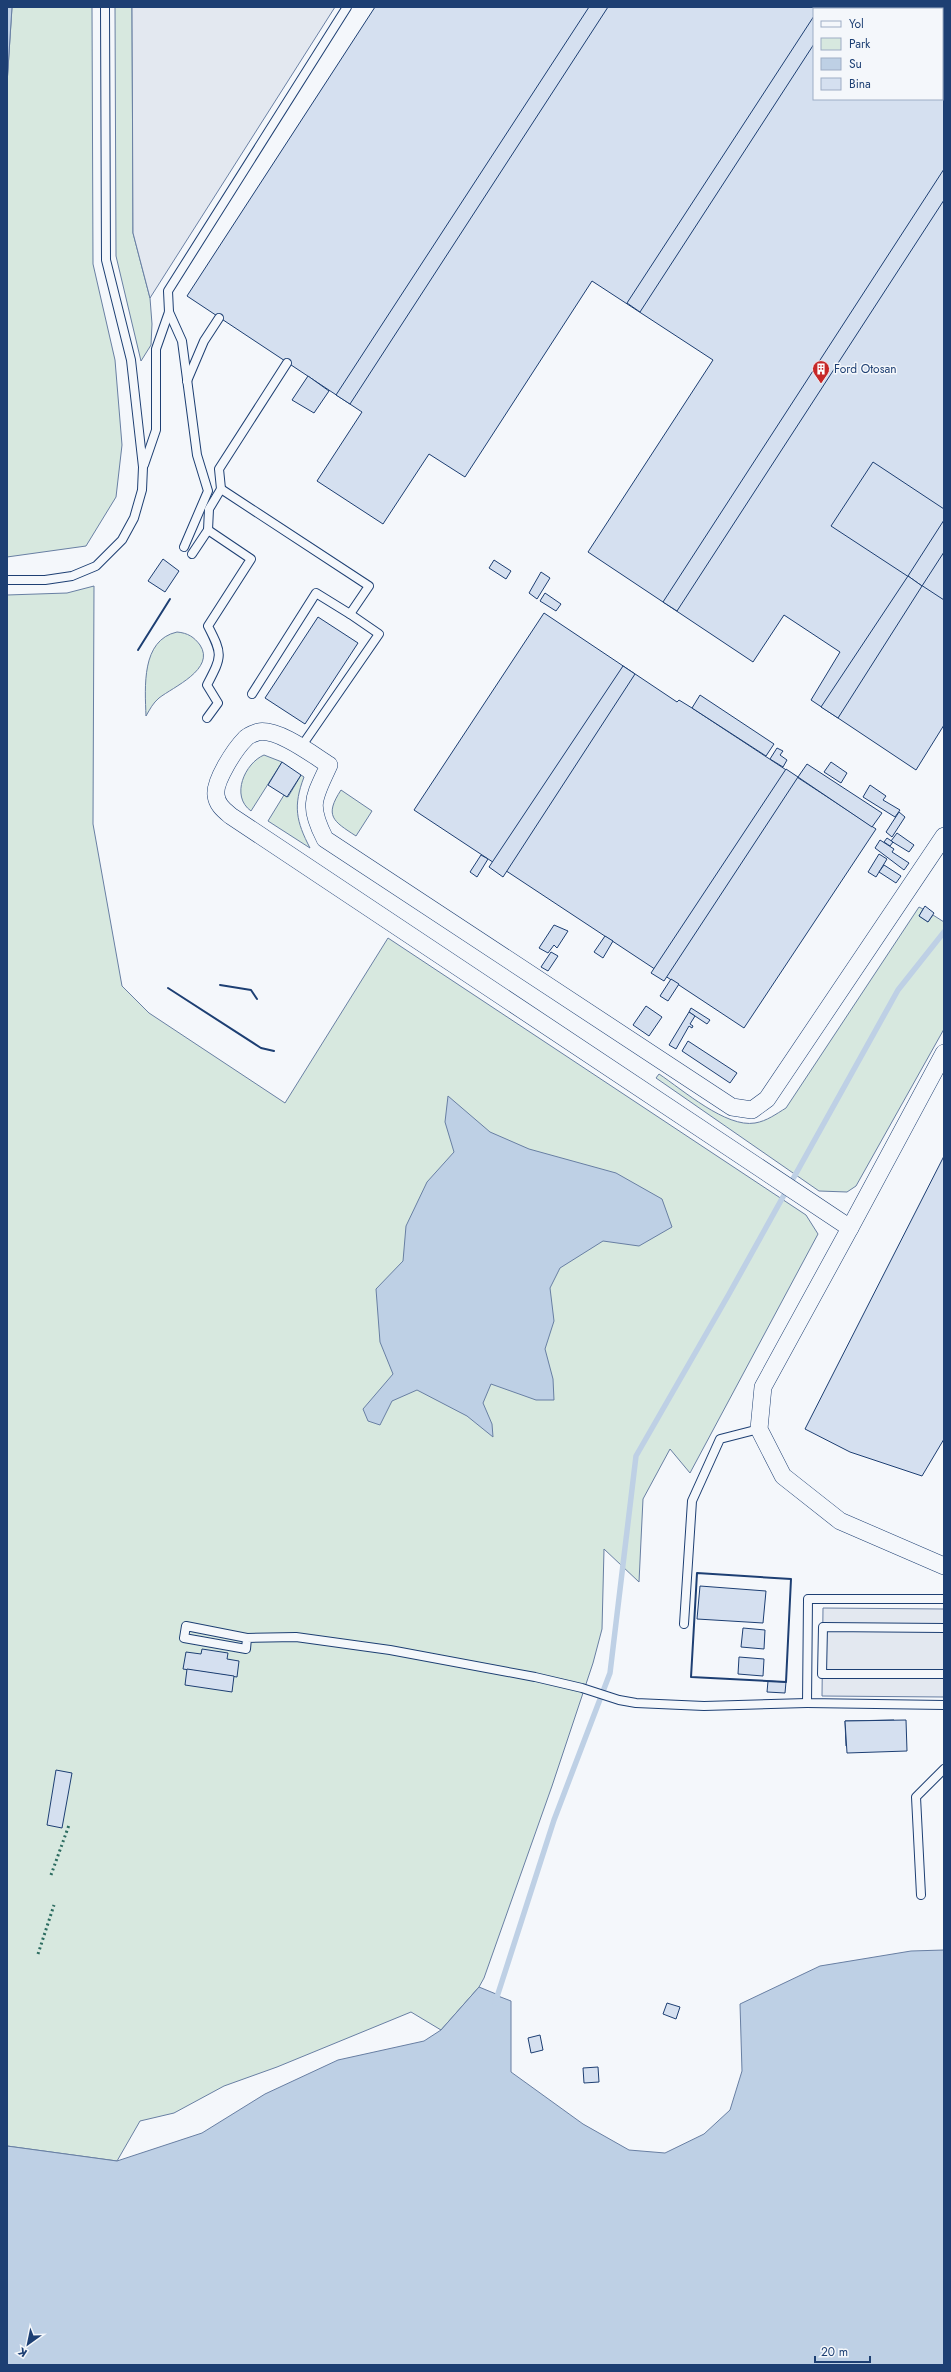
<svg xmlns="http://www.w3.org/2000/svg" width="951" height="2372" font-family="Jost,sans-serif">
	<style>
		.green { fill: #d7e8df; stroke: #687fa3 }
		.parking { fill: #e3e8f0; stroke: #687fa3 }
		.water { fill: #bed0e5; stroke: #687fa3 }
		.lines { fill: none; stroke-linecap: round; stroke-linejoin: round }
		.stream { stroke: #bed0e5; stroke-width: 5.5 }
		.building { fill: #d5e0f0; stroke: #1d3f73; fill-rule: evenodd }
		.service-casing { stroke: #1d3f73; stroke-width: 10 }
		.minor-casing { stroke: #1d3f73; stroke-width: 18 }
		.service { stroke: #f4f7fb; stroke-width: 8 }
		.minor { stroke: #f4f7fb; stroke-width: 17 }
		.hedge { stroke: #2c6c60; stroke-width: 3; stroke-dasharray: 2 3; stroke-linecap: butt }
		.wall { stroke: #1d3f73; stroke-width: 2 }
		.labels { text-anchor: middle; stroke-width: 3; stroke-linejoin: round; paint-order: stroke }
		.poi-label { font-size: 12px; fill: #1d3f73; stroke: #f4f7fb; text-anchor: start }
	</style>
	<rect width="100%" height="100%" fill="#f4f7fb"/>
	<!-- green -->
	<g class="green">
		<path d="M 12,7 L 92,7 L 93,264 L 115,360 L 122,445 L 116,497 L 86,546 L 7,557 L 7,84 Z"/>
		<path d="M 115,7 L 132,7 L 133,233 L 150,298 L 152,324 L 151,345 L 141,361 L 116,256 Z"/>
		<path d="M 94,586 L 93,824 L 122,986 L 149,1013 L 285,1103 L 388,938 L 806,1215 L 818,1234 L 690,1473 L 670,1449 L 643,1499 L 639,1582 L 604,1549 L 602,1629 L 593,1663 L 552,1786 L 484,1978 L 479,1987 L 441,2030 L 411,2012 L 277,2067 L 224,2086 L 174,2113 L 140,2121 L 117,2161 L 7,2146 L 7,595 L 67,593 Z"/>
		<path d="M 177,632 C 188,633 194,637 200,645 C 216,669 173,687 159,698 C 153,703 150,709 146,716 C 145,687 141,640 177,632 Z"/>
		<path d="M 264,755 L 282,762 L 251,811 C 230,796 245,763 264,755 Z"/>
		<path d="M 301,775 L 304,777 C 293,806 296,821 310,848 L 268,821 L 284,795 L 288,797 Z"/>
		<path d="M 341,790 L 372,811 L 356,836 C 333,821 324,816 341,790 Z"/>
		<path d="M 919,907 L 923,909 L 919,916 L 928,922 L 933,915 L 944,922 L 944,1029 L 856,1186 L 847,1192 L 819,1191 L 656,1078 L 659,1074 C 683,1090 726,1128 755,1123 C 767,1121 776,1114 786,1108 Z"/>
	</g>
	<!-- parking -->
	<g class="parking">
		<path d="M 132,7 L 335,7 L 150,298 L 133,233 Z"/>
		<path d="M 823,1608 L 944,1609 L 944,1697 L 822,1696 Z"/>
	</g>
	<!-- water -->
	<g class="water">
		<path d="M 7,7 L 12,7 L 7,84 Z"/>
		<path d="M 448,1096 L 490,1132 L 529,1149 L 616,1173 L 662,1199 L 672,1227 L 639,1246 L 603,1241 L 560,1268 L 550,1288 L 554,1321 L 545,1349 L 553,1379 L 554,1400 L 536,1400 L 491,1384 L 483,1403 L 492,1424 L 493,1437 L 467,1416 L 417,1390 L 392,1401 L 380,1425 L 368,1421 L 363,1409 L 393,1374 L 380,1342 L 376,1289 L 403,1261 L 406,1226 L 427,1182 L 454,1152 L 445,1122 Z"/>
		<path d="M 944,1950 L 944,2365 L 7,2365 L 7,2146 L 117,2161 L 202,2133 L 265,2094 L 338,2060 L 424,2041 L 441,2030 L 479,1987 L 496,1994 L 496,2001 L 498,1996 L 511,2001 L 511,2072 L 583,2124 L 629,2150 L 665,2153 L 704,2134 L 730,2110 L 742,2071 L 740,2004 L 820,1966 L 911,1951 Z"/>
	</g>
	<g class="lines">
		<!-- stream -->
		<path class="stream" d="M 495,2003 L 554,1820 L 610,1673 L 636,1456 L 729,1294 L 898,990 L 944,932"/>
	</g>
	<!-- building -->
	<g class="building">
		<path d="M 375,7 L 944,7 L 944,725 L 916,770 L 811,700 L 840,652 L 784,615 L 753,662 L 588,552 L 713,360 L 592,281 L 465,477 L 429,454 L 383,524 L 317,481 L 362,412 L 187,296 ZM 814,9 L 942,9 L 942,99 L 814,99 Z"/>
		<path d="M 589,7 L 608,7 L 350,404 L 336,395 Z"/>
		<path d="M 820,7 L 838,7 L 837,9 L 818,9 Z"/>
		<path d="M 814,16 L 814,44 L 640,312 L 627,303 Z"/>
		<path d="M 944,169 L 944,200 L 677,611 L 663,602 Z"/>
		<path d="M 308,376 L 329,391 L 314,413 L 292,400 Z"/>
		<path d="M 873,462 L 944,509 L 944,600 L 831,526 Z"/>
		<path d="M 944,520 L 944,552 L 922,586 L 908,576 Z"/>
		<path d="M 163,559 L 179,571 L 165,592 L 148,581 Z"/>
		<path d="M 494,560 L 511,571 L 506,579 L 489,568 Z"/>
		<path d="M 541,572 L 550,578 L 537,599 L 529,593 Z"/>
		<path d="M 908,576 L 922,586 L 838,718 L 821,707 Z"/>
		<path d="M 545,593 L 561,604 L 556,611 L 540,601 Z"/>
		<path d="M 544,613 L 677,702 L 679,700 L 692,708 L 876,829 L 744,1028 L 414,810 Z"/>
		<path d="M 318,617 L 358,643 L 305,724 L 265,698 Z"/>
		<path d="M 623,666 L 635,674 L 503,877 L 489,867 Z"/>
		<path d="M 700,695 L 774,744 L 766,756 L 692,708 Z"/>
		<path d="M 777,748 L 783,751 L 780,755 L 787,760 L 783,767 L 770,759 Z"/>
		<path d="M 282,762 L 301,775 L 287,797 L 268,785 Z"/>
		<path d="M 831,762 L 847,773 L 841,783 L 824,772 Z"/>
		<path d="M 807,764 L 882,813 L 872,827 L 798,777 Z"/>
		<path d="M 786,769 L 798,777 L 664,981 L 651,973 Z"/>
		<path d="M 870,785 L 886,796 L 883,800 L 900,810 L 895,817 L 863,797 Z"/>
		<path d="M 899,812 L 905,817 L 892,837 L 886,832 Z"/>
		<path d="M 897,833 L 914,845 L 909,852 L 891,841 Z"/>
		<path d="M 887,838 L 893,842 L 890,846 L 884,842 Z"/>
		<path d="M 880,840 L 894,849 L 892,852 L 909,863 L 904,870 L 875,848 Z"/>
		<path d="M 879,854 L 887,859 L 876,877 L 868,872 Z"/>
		<path d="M 481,855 L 488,859 L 477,877 L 470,872 Z"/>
		<path d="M 884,865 L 901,876 L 896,883 L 879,872 Z"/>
		<path d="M 925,906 L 934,913 L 928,922 L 919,916 Z"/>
		<path d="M 554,925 L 568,931 L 557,948 L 554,945 L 548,953 L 539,948 Z"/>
		<path d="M 605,936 L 613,941 L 603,958 L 594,952 Z"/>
		<path d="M 551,952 L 558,956 L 548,971 L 541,967 Z"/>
		<path d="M 671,979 L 679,984 L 668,1001 L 660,996 Z"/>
		<path d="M 646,1006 L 662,1017 L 649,1036 L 633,1025 Z"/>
		<path d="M 691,1008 L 710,1020 L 707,1024 L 689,1012 Z"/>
		<path d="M 689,1012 L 695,1016 L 690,1024 L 693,1026 L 692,1028 L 689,1026 L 676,1049 L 669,1045 Z"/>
		<path d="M 688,1041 L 737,1073 L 730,1083 L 682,1051 Z"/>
		<path d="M 944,1156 L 944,1439 L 922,1476 L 850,1452 L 805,1429 Z"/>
		<path d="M 700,1586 L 766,1591 L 763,1623 L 697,1619 Z"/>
		<path d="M 743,1628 L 765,1630 L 764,1649 L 741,1647 Z"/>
		<path d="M 202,1649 L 228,1653 L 227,1659 L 239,1661 L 237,1677 L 183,1669 L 186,1652 L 201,1654 Z"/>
		<path d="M 739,1657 L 764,1659 L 763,1676 L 738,1674 Z"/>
		<path d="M 187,1669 L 234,1676 L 232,1692 L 185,1685 Z"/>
		<path d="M 768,1681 L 786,1682 L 785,1693 L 767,1692 Z"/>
		<path d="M 894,1720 L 894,1745 L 846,1746 L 845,1721 Z"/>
		<path d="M 906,1720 L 907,1751 L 847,1753 L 845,1721 Z"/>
		<path d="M 56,1770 L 72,1773 L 62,1828 L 47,1825 Z"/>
		<path d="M 667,2003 L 680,2007 L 676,2019 L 663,2014 Z"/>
		<path d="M 540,2035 L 543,2050 L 531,2053 L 528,2038 Z"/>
		<path d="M 598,2067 L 599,2082 L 584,2083 L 583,2068 Z"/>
	</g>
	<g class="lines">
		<!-- service casing -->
		<g class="service-casing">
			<g id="service">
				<path d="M 169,312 L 182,341 L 197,455 L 208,491 L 184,547"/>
				<path d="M 187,381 L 204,341 L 219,318"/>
				<path d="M 144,465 L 156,430 L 156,349 L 169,312 L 168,291 L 347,7"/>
				<path d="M 221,489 L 369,586 L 350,614 L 316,593 L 252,694"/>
				<path d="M 208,530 L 209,509 L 221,489 L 219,469 L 287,363"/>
				<path d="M 192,554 L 208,530 L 251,559 L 208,626 C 223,655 222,656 207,685 L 218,703 L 207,718"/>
				<path d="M 7,580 L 45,580 L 72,576 L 96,566 L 122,540 L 134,518 L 142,490 L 143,467 L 131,360 L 106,260 L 105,7"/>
				<path d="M 301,747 L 379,634 L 350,614"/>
				<path d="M 944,1599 L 808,1599 L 807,1703 L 944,1705"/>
				<path d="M 684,1624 L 692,1501 L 720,1439 L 759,1429"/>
				<path d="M 944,1628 L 823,1627 L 822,1674 L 944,1674"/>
				<path d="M 247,1638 L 246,1649 L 184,1638 L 186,1626 L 247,1638 L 296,1637 L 390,1650 L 535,1677 L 582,1688 L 619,1700 L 636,1703 L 704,1706 L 807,1703"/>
				<path d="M 921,1895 L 916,1797 L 944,1769"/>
			</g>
		</g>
		<!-- minor casing -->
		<g class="minor-casing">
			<g id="minor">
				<path d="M 944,836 L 767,1099 L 752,1110 L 732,1107 L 325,839 C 307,804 314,798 329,765 C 313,755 278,728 258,732 C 255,733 247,736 245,739 C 235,749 214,781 216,795 C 217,805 224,810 231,816 L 850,1228 L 944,1053"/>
				<path d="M 850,1228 L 763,1387 L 759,1429 L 783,1476 L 840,1521 L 944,1566"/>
			</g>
		</g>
		<!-- service -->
		<use href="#service" class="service"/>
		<!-- minor -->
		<use href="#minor" class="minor"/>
		<!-- hedge -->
		<g class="hedge">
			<path d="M 51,1875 L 69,1825"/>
			<path d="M 38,1954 L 54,1905"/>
		</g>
		<!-- wall -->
		<g class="wall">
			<path d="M 138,650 L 170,599"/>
			<path d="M 220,985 L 251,990 L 257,999"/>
			<path d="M 168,988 L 261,1048 L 274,1051"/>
			<path d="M 697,1573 L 791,1579 L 786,1682 L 691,1677 Z"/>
		</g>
	</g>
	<!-- icons -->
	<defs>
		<g id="building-pin" transform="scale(0.9)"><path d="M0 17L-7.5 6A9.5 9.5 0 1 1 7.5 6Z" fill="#c62828" stroke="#f4f7fb"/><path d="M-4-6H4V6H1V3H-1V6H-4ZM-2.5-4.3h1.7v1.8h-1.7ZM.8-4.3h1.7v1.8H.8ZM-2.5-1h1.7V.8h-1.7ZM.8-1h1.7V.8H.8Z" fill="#fff"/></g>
	</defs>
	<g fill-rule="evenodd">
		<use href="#building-pin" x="821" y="369"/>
	</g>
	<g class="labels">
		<!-- poi labels -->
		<g class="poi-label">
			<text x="834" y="373">Ford Otosan</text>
		</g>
	</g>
	<!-- border -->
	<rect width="951" height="2372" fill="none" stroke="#1d3f73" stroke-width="16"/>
	<!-- legend -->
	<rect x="813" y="8" width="130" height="92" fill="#f4f7fb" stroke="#9eadc5"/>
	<rect x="821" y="21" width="20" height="6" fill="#f4f7fb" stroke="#9eadc5"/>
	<text x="849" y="28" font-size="12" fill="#1d3f73">Yol</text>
	<rect x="821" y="38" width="20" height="12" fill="#d7e8df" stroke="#9eadc5"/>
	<text x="849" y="48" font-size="12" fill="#1d3f73">Park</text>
	<rect x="821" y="58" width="20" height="12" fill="#bed0e5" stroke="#9eadc5"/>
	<text x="849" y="68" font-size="12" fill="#1d3f73">Su</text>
	<rect x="821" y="78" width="20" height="12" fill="#d5e0f0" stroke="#9eadc5"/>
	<text x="849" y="88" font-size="12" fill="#1d3f73">Bina</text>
	<!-- north arrow -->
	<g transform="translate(28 2344) rotate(213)" stroke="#f4f7fb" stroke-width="3" paint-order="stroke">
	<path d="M0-3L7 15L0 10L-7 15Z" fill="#1d3f73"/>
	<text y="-6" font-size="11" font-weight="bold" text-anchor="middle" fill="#1d3f73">K</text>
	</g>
	<!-- scale -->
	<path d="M815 2356v6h55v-6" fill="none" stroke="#1d3f73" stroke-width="2"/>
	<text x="821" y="2356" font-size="12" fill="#1d3f73" stroke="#f4f7fb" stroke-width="3" paint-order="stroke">20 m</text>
</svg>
